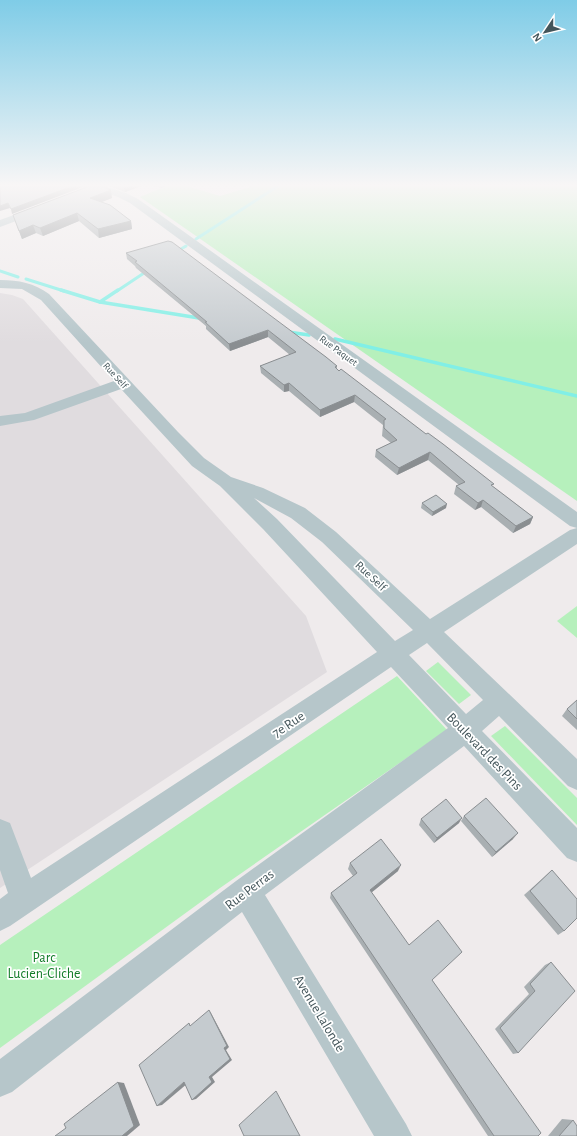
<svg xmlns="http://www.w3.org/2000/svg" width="577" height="1136" font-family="'Alegreya Sans',sans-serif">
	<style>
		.education { fill: #e0dcdf }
		.green { fill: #b6f0bc }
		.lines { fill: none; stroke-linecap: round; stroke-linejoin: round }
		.stream-far1 { stroke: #81efe6; stroke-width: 3 }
		.stream { stroke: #81efe6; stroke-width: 3.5 }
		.minor { fill: #b6c6ca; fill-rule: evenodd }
		.wall { fill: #a9afb2 }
		.shaded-wall { fill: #8a8e91 }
		.building { fill: #c5cbcf; stroke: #8a8e91 }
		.labels { text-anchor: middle; stroke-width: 3.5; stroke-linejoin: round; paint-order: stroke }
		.far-street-label { font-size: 10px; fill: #43555a; stroke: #fff }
		.street-label { font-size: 12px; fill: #43555a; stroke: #fff }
		.near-street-label { font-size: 14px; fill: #43555a; stroke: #fff }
		.near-park-label { font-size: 14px; fill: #137c29; stroke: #fff }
	</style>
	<rect width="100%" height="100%" fill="#efebec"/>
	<!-- education -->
	<path class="education" d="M 0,293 L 12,295 L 23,299 L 306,616 L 327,672 L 0,888 Z"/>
	<!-- green -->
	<g class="green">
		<path d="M 171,184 L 180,184 L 220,196 L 260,184 L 577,184 L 577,501 L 140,197 Z"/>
		<path d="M 577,606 L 577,638 L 557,621 Z"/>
		<path d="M 438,662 L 471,695 L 459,704 L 426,671 Z"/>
		<path d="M 397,676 L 447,730 L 220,888 L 0,1048 L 0,945 Z"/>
		<path d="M 505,726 L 577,798 L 577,825 L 491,736 Z"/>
	</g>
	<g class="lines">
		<!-- stream-far1 -->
		<g class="stream-far1">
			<path d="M 196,239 L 281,184"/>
			<path d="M 176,252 L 186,246"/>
			<path d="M 0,271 L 18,277"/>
			<path d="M 26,279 L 64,291"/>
			<path d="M 117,291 L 147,271"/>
		</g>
		<!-- stream -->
		<g class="stream">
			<path d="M 61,290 L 100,302 L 199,318"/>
			<path d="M 100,302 L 118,290"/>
			<path d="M 288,332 L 309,335"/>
			<path d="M 335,339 L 577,396"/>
		</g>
		<!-- minor -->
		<g class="minor">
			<path d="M 98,184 L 126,193 L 138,199 L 577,512 L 577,528 L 570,526 L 130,203 L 118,197 L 95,189 L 93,187 Z"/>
			<path d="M 39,206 L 44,209 L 43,211 L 0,227 L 0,220 Z"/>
			<path d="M 0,280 C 19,280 34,283 49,294 L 178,432 L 204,458 L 231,477 L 263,488 L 305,508 L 336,532 L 430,619 L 570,530 L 577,528 L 577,544 L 444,632 L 577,759 L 577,790 L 568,786 L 499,716 L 482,731 L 577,828 L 577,862 L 567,858 L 464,746 L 265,895 L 406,1124 L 412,1136 L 374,1136 L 242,912 L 12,1092 L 0,1097 L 0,1059 L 236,881 L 448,728 L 391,667 L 10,926 L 0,931 L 0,899 L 8,893 L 0,870 L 0,819 L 10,823 L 31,878 L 377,652 L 263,529 L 220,486 L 192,466 L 121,389 L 34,420 L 0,426 L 0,416 L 25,413 L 114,381 L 41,300 L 22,289 L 0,288 ZM 254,498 L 291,518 L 322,542 L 413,630 L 395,641 L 277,519 ZM 427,643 L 483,700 L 466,714 L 409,655 Z"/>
		</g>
	</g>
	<!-- wall -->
	<g class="wall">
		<path d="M 108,184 L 147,184 L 125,192 L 109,186 Z"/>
		<path d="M 148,184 L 171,184 L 161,188 Z"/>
		<path d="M 112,198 L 101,202 L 131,221 L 132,229 L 99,238 L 79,221 L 43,236 L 36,233 L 22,239 L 13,215 Z"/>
		<path d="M 126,253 L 337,366 L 337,369 L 533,517 L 530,524 L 513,533 L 481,507 L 475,510 L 454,494 L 456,486 L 459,485 L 428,460 L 397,475 L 375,457 L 376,450 L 391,443 L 382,436 L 383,425 L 354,402 L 320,417 L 289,391 L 284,392 L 261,373 L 260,366 L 290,355 L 268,337 L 230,351 L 206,329 L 206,326 L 136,268 L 135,266 L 127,259 Z"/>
		<path d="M 422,503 L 446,508 L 432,516 L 421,508 Z"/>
		<path d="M 577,700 L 577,730 L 562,716 L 567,709 Z"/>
		<path d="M 464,816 L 513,839 L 492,857 L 461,821 Z"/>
		<path d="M 421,819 L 459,823 L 434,843 L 419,825 Z"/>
		<path d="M 350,863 L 398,871 L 371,893 L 432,980 L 538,1136 L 488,1136 L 330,898 L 331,893 L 353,876 L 348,869 Z"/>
		<path d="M 552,870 L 564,931 L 558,935 L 524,895 Z"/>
		<path d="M 551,962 L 518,1053 L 513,1054 L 495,1029 L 529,994 L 524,987 L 545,965 Z"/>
		<path d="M 562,1119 L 573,1120 L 577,1136 L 548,1136 Z"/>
	</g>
	<!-- shaded-wall -->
	<g class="shaded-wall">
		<path d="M 78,184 L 91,184 L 12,214 L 11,209 Z"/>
		<path d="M 134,184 L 147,184 L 125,192 L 124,188 Z"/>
		<path d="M 160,184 L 171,184 L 161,188 Z"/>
		<path d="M 111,190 L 112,198 L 92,206 L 90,198 Z"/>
		<path d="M 8,203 L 10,208 L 0,211 L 0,206 Z"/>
		<path d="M 77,213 L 79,221 L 43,236 L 40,228 Z"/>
		<path d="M 131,221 L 132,229 L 99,238 L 98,229 Z"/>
		<path d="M 33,225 L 36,233 L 22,239 L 19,231 Z"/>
		<path d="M 268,330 L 268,337 L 230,351 L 229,344 Z"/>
		<path d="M 289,383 L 289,391 L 284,392 L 284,385 Z"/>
		<path d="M 355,395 L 354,402 L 320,417 L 320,410 Z"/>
		<path d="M 430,452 L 428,460 L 397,475 L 399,468 Z"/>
		<path d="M 483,500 L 481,507 L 475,510 L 478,503 Z"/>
		<path d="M 447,504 L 446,508 L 432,516 L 433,512 Z"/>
		<path d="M 533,517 L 530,524 L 513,533 L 516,526 Z"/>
		<path d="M 462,818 L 459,823 L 434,843 L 437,838 Z"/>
		<path d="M 518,833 L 513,839 L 492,857 L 496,852 Z"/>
		<path d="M 401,865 L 398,871 L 367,896 L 370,890 Z"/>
		<path d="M 209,1010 L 211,1013 L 229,1047 L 226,1050 L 232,1060 L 212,1077 L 215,1082 L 196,1099 L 192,1100 L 209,1077 L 224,1048 Z"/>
		<path d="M 118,1082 L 124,1083 L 140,1125 L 127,1136 L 122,1136 Z"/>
		<path d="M 184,1082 L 188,1083 L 162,1105 L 157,1106 Z"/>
	</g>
	<!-- building -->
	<g class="building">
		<path d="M 0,184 L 78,184 L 11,209 L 8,203 L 0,206 Z"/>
		<path d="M 95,184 L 111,190 L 90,198 L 110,205 L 131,221 L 98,229 L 77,213 L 40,228 L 33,225 L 19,231 L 13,215 Z"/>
		<path d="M 114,184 L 134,184 L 124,188 Z"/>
		<path d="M 168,241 L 172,242 L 326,357 L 337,366 L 335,367 L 339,371 L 341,369 L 426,434 L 428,433 L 443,444 L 494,484 L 491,485 L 533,517 L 516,526 L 483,500 L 478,503 L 456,486 L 465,482 L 430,452 L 399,468 L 376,450 L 397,440 L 384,428 L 384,420 L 386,419 L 355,395 L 320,410 L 289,383 L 284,385 L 260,366 L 296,352 L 268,330 L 229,344 L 205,322 L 207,322 L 135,262 L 137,261 L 126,253 Z"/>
		<path d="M 436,495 L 447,504 L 433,512 L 422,503 Z"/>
		<path d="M 577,700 L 577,719 L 567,709 Z"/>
		<path d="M 486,798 L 518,833 L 496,852 L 464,816 Z"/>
		<path d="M 446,799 L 462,818 L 437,838 L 421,819 Z"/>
		<path d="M 381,839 L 401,865 L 370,890 L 409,945 L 438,920 L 462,952 L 432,980 L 541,1133 L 538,1136 L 494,1136 L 331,893 L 357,873 L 350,863 Z"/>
		<path d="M 552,870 L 577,899 L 577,918 L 564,931 L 530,891 Z"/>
		<path d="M 551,962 L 575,991 L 518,1053 L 500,1028 L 535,991 L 530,984 Z"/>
		<path d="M 209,1010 L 227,1046 L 224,1048 L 230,1059 L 209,1077 L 212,1082 L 192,1100 L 184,1082 L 157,1106 L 139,1065 L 189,1023 L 190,1026 Z"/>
		<path d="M 118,1082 L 134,1126 L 122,1136 L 55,1136 L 66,1128 L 64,1124 Z"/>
		<path d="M 276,1091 L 300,1136 L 244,1136 L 239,1125 Z"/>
		<path d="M 573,1120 L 577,1126 L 577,1136 L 559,1136 Z"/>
	</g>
	<!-- sky -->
	<linearGradient id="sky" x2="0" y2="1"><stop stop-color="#7fcce7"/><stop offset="0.54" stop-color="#f8f6f6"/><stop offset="1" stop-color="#f8f6f6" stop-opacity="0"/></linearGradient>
	<rect width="577" height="343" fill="url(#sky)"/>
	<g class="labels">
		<!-- far-street labels -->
		<g class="far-street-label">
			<text transform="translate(339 350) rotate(36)" y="4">Rue Paquet</text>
			<text transform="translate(116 375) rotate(48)" y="4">Rue Self</text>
		</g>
		<!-- street labels -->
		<g class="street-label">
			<text transform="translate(371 576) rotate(43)" y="4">Rue Self</text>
		</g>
		<!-- near-street labels -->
		<g class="near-street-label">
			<text transform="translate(288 724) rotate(-34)" y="5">7e Rue</text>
			<text transform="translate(485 751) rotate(46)" y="5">Boulevard des Pins</text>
			<text transform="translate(249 889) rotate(-37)" y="5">Rue Perras</text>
			<text transform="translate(320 1013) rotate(59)" y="5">Avenue Lalonde</text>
		</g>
		<!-- near-park labels -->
		<g class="near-park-label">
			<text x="44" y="962">Parc<tspan x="44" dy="16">Lucien-Cliche</tspan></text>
		</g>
	</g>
	<!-- north arrow -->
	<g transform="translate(545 32) rotate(235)" stroke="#ffffff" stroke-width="3" paint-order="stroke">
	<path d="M0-3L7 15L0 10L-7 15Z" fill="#43555a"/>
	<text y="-6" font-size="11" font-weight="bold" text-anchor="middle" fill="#43555a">N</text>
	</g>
</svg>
